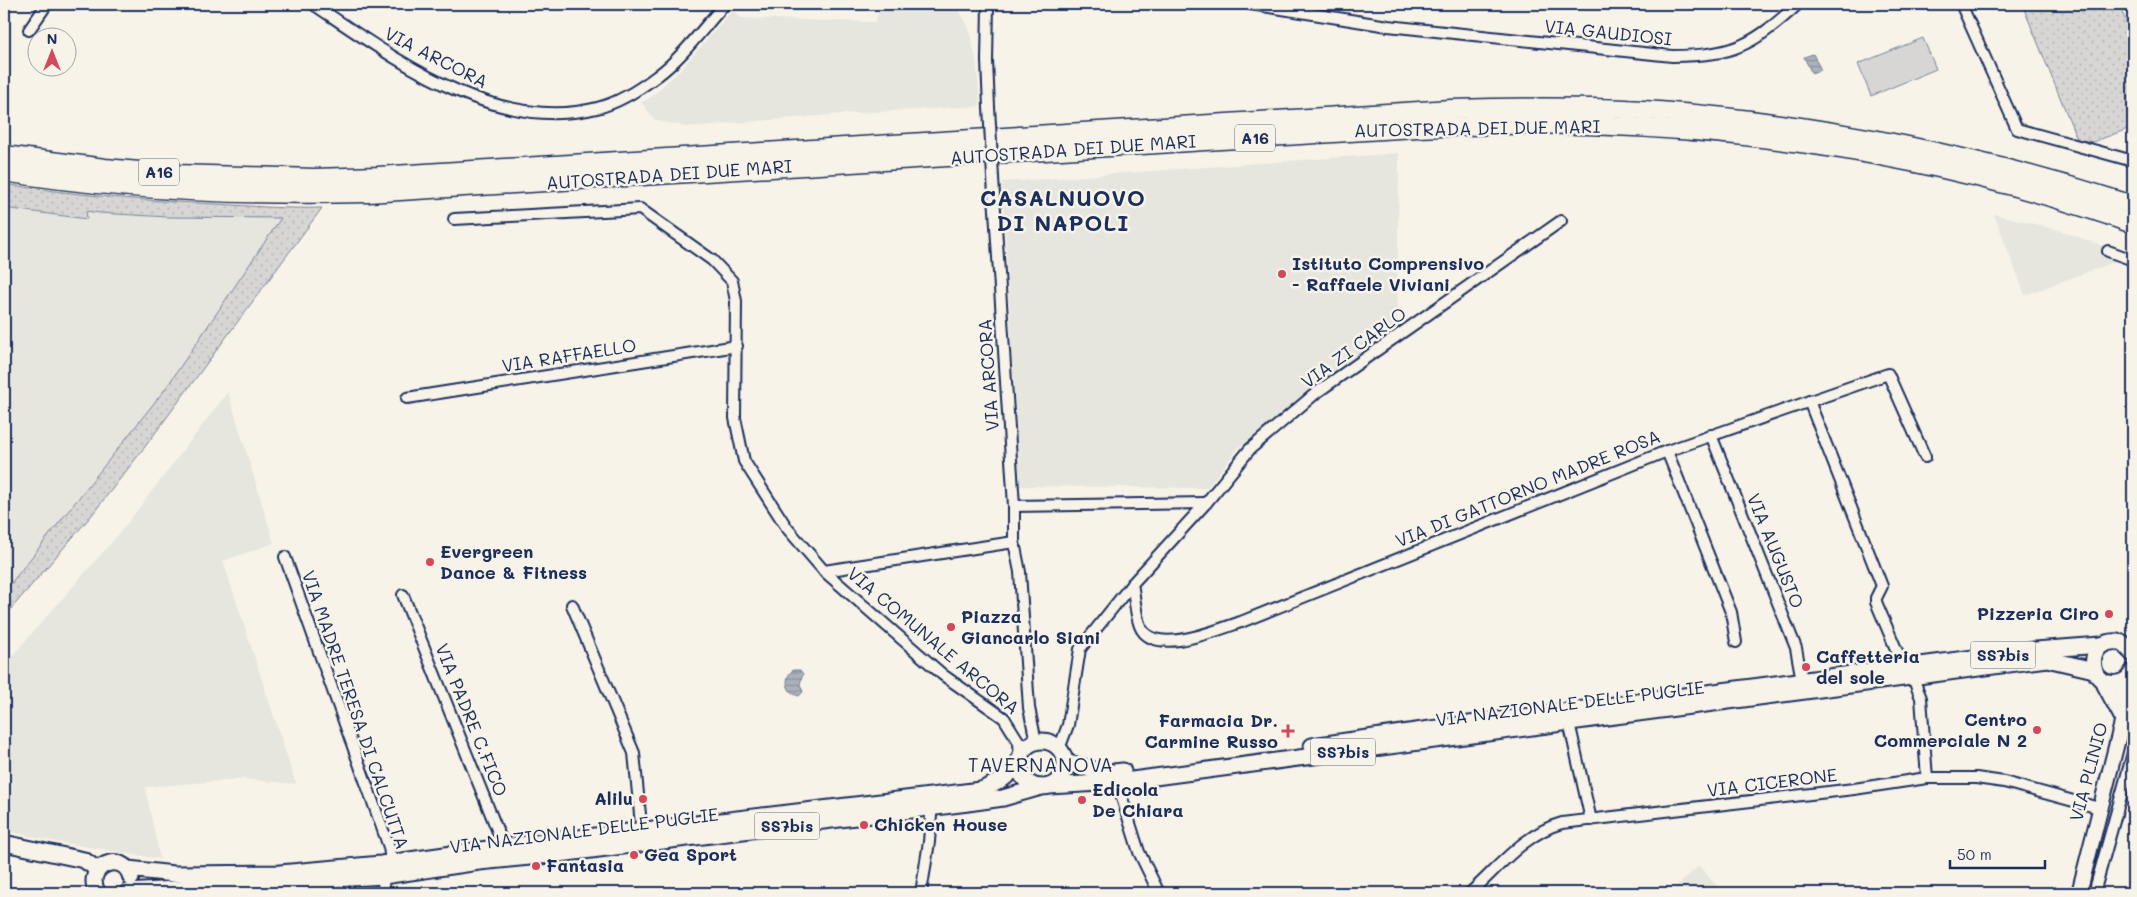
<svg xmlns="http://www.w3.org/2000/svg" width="2137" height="897" font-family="Mali,sans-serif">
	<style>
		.built { fill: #e6e5de }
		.grass { fill: url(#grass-dots); stroke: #798299 }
		.pitch { fill: #d7d6d4; stroke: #798299 }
		.water { fill: url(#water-rules); stroke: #727c95 }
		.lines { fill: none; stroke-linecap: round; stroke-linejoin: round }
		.street-casing { stroke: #1b2f5e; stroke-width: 14 }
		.secondary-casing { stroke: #1b2f5e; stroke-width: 18 }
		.primary-casing { stroke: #1b2f5e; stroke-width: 19 }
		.highway-casing { stroke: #1b2f5e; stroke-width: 21 }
		.street { stroke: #f7f3e8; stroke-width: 10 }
		.secondary { stroke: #f7f3e8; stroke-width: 14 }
		.primary { stroke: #f7f3e8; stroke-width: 15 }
		.highway { stroke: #f7f3e8; stroke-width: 18 }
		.street-bridge-casing { stroke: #1b2f5e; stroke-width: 14; stroke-linecap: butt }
		.street-bridge { stroke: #f7f3e8; stroke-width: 10 }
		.poi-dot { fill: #d1495b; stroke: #f7f3e8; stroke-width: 2 }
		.labels { text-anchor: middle; stroke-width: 5; stroke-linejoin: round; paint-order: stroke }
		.shield { fill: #f7f3e8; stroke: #5d6a87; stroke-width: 1 }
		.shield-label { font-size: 16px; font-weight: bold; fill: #1b2f5e }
		.street-label { font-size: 18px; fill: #1b2f5e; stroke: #f7f3e8 }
		.poi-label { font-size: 18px; font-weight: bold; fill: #1b2f5e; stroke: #f7f3e8; text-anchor: start }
		.neighbourhood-label { font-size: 19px; letter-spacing: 1px; fill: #1b2f5e; stroke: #f7f3e8 }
		.district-label { font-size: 22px; font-weight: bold; letter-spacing: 1px; fill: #1b2f5e; stroke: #f7f3e8 }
	</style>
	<defs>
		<pattern id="grass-dots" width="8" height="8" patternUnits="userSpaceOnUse" patternTransform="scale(1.25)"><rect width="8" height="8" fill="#d7d6d4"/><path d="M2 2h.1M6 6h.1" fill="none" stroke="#b8b8b8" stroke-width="1.8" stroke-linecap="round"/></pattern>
		<pattern id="water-rules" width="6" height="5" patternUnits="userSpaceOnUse" patternTransform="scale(1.25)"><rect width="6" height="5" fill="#acb0b9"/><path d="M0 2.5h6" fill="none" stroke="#8b909a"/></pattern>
	</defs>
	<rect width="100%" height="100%" fill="#f7f3e8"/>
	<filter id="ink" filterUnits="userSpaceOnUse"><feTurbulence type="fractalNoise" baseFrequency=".02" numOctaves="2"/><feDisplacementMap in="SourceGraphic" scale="10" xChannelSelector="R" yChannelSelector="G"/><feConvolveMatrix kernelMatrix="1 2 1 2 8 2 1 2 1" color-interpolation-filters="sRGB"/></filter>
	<g filter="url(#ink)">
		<!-- built -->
		<g class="built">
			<path d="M 882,4 L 955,4 L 968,26 L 976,59 L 980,106 L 841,114 L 687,127 L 655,120 L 641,102 L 650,98 L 681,69 L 733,10 L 740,18 L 875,22 Z"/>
			<path d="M 1399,153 L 1397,335 L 1258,439 L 1239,447 L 1207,488 L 1020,486 L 1002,182 Z"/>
			<path d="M 4,208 L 87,219 L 85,211 L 100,213 L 168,217 L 282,218 L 166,388 L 4,592 Z"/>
			<path d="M 1994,214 L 2062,231 L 2121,253 L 2122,259 L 2025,295 Z"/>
			<path d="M 228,392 L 274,543 L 223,561 L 296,784 L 244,779 L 145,787 L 160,859 L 52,841 L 4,830 L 4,665 L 119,534 Z"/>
			<path d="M 1699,866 L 1723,893 L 1669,893 Z"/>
		</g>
		<!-- grass -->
		<g class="grass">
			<path d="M 2022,4 L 2119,4 L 2133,40 L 2133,127 L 2093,142 L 2077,139 Z"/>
			<path d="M 4,184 C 74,195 145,201 216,204 C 251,206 286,209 322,208 L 144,448 L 91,516 L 4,617 L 4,592 L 166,388 L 281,218 L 168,217 L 100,213 L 86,211 L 87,219 L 4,208 Z"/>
		</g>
		<!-- pitch -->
		<path class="pitch" d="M 1923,38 L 1936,69 L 1871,96 L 1858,64 Z"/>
		<!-- water -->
		<g class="water">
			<path d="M 1813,54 L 1821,70 L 1812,74 L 1804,57 Z"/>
			<path d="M 793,670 L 800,670 L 803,674 L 800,684 L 803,692 L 799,696 C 786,693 783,678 793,670 Z"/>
		</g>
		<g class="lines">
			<!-- street casing -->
			<g class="street-casing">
				<g id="street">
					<path d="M 313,4 C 394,58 494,134 597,108 C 618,103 640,89 657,76 C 682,58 704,27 725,4"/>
					<path d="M 1250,4 L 1388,26 L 1672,56 C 1734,56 1753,45 1798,4"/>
					<path d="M 1961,4 L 2017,129 L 2133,161"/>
					<path d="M 988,5 L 987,61 L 989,107"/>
					<path d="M 29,30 L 47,4"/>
					<path d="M 994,195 L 1014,506 L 1014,542 L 1020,572 L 1029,708 L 1036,742"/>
					<path d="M 454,219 L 640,209 L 712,260 L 732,281 L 736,301 L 735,418 L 744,461 L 787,528 L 824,571 L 943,675 L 1004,718 L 1019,742 L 1020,760"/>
					<path d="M 2108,251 L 2133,260"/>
					<path d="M 407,398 L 737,346"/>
					<path d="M 1809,401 L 1882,586 L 1876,598 L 1876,602 L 1899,656 L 1913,678 L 1921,698 L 1927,778"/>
					<path d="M 1711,435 L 1796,648 L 1803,686"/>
					<path d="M 1667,451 L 1731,612 L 1736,642"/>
					<path d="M 1014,506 L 1206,503"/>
					<path d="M 285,557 L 389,847 L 392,868"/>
					<path d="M 824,571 L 1014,542"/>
					<path d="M 1132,584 C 1135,597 1135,614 1140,626 C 1153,658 1219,629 1241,622 L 1667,451 L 1888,374 L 1925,457"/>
					<path d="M 403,595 L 500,837 L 503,852"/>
					<path d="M 572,605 L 634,753 L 642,835"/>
					<path d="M 2127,679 L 2133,690"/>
					<path d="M 1568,718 L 1591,820"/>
					<path d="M 1059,749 L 1068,725 L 1080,649 L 1132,584 L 1206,503 L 1250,449 L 1316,393 L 1561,221"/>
					<path d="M 1117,782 L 1139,852 L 1159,893"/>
					<path d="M 382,870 L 384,893"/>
					<path d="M 921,893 L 929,842 L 932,802"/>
					<path d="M 1470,893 C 1498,868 1525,833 1562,823 L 1854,789 L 1927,778 L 1976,778 L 2004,782 L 2099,808"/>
					<path d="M 2094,893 L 2133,753"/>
				</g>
			</g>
			<!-- secondary casing -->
			<g class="secondary-casing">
				<g id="secondary">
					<path d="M 2101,679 L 2121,716"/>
					<path d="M 2079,893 L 2123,719 L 2122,682"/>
				</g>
			</g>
			<!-- primary casing -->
			<g class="primary-casing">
				<g id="primary">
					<path d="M 2133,654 L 2123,643 C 2084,633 2085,689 2118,683 C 2125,682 2130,677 2133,671"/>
					<circle cx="1042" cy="764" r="23"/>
					<path d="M 1312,746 L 1423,730 L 2035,650 L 2101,645"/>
					<path d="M 1065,762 L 1104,773 L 1123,771"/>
					<path d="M 1049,786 L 1117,782 L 2047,659 L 2094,670"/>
					<path d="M 4,843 L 84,860 L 98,870"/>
					<path d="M 128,869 L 174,874 L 280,873 L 381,864 L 502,847 L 981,790 L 1000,781 L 1019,766"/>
					<path d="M 128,892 L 383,876 L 479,862 L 551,855 L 968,803 L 1003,798 L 1041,787"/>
					<path d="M 98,893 C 81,867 124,848 131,878"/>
				</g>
			</g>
			<!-- highway casing -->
			<g class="highway-casing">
				<g id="highway">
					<path d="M 4,155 L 105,168 L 174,174 L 314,178 L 378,176 L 1451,109 C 1520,107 1590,106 1659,111 C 1821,123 1979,156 2133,205"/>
					<path d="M 4,172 C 124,191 246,196 368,193 L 1382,130 C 1451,126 1520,123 1589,125 C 1773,131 1960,162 2133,224"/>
				</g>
			</g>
			<!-- street -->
			<use href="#street" class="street"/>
			<!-- secondary -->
			<use href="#secondary" class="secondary"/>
			<!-- primary -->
			<use href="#primary" class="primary"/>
			<!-- highway -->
			<use href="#highway" class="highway"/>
			<!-- street-bridge casing -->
			<g class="street-bridge-casing">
				<path id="street-bridge" d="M 989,107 L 994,195"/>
			</g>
			<!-- street-bridge -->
			<use href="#street-bridge" class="street-bridge"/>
		</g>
	</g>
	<!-- markers -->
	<g class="poi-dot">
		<circle cx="1282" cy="274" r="5"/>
		<circle cx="430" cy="562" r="5"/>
		<circle cx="2109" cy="614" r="5"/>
		<circle cx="951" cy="627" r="5"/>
		<circle cx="1806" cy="667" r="5"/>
		<circle cx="2037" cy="730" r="5"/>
		<path d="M1285.5 723.5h5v5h5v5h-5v5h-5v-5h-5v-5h5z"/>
		<circle cx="643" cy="799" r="5"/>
		<circle cx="1082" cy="800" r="5"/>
		<circle cx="864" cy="825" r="5"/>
		<circle cx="634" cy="855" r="5"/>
		<circle cx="536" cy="866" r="5"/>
	</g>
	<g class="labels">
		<!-- shield labels -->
		<g class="shield">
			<rect x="1235" y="124.5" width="40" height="27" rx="4"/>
			<rect x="139" y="158.5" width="40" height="27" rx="4"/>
			<rect x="1970.5" y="641.5" width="65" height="27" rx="4"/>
			<rect x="1310.5" y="738.5" width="65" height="27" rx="4"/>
			<rect x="754.5" y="812.5" width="65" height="27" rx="4"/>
		</g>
		<g class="shield-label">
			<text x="1255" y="144">A16</text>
			<text x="159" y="178">A16</text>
			<text x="2003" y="661">SS7bis</text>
			<text x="1343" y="758">SS7bis</text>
			<text x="787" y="832">SS7bis</text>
		</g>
		<!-- street labels -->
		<g class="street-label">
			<text transform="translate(1608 33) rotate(6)" y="6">VIA GAUDIOSI</text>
			<text transform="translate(436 58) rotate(27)" y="6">VIA ARCORA</text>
			<text transform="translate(1477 129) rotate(-1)" y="6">AUTOSTRADA DEI DUE MARI</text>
			<text transform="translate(1073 150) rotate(-4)" y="6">AUTOSTRADA DEI DUE MARI</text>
			<text transform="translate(669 175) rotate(-4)" y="6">AUTOSTRADA DEI DUE MARI</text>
			<text transform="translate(1354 348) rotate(-36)" y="6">VIA ZI CARLO</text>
			<text transform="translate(569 356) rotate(-9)" y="6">VIA RAFFAELLO</text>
			<text transform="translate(989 375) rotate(-94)" y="6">VIA ARCORA</text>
			<text transform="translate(1528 489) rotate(-22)" y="6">VIA DI GATTORNO MADRE ROSA</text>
			<text transform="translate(1775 551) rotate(68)" y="6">VIA AUGUSTO</text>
			<text transform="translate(933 641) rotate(40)" y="6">VIA COMUNALE ARCORA</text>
			<text transform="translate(1570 704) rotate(-7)" y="6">VIA NAZIONALE DELLE PUGLIE</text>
			<text transform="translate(355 710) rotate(71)" y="6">VIA MADRE TERESA DI CALCUTTA</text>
			<text transform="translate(471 720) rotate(68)" y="6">VIA PADRE C.FICO</text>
			<text transform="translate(2089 772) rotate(-75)" y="6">VIA PLINIO</text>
			<text transform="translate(1772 783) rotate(-7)" y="6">VIA CICERONE</text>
			<text transform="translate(584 831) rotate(-7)" y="6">VIA NAZIONALE DELLE PUGLIE</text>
		</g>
		<!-- poi labels -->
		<g class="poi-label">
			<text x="1292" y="270">Istituto Comprensivo<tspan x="1292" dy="21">- Raffaele Viviani</tspan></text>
			<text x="440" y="558">Evergreen<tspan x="440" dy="21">Dance &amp; Fitness</tspan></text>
			<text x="2099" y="620" text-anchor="end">Pizzeria Ciro</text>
			<text x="961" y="623">Piazza<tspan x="961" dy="21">Giancarlo Siani</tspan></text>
			<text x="1816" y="663">Caffetteria<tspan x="1816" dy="21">del sole</tspan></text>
			<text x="2027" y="726" text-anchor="end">Centro<tspan x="2027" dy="21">Commerciale N 2</tspan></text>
			<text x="1278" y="727" text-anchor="end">Farmacia Dr.<tspan x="1278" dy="21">Carmine Russo</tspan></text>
			<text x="1092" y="796">Edicola<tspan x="1092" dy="21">De Chiara</tspan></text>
			<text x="633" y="805" text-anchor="end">Alilu</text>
			<text x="874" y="831">Chicken House</text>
			<text x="644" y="861">Gea Sport</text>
			<text x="546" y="872">Fantasia</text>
		</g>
		<!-- neighbourhood labels -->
		<g class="neighbourhood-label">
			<text x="1041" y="772">TAVERNANOVA</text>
		</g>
		<!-- district labels -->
		<g class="district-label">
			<text x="1063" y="206">CASALNUOVO<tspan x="1063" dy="25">DI NAPOLI</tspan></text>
		</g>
	</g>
	<!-- margin -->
	<rect width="2137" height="897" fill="none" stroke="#f7f3e8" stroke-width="20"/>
	<rect x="10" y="10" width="2117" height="877" fill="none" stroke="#1b2f5e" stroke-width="2" filter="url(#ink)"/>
	<!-- north arrow -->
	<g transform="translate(52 52)"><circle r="24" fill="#f7f3e8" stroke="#9fa5b1"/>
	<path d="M0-4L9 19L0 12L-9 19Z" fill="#d1495b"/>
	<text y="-8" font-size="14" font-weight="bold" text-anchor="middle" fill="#1b2f5e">N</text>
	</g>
	<!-- scale -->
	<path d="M1950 860v8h95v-8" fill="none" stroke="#1b2f5e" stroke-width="2.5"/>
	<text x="1957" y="860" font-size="15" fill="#1b2f5e" stroke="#f7f3e8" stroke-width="4" paint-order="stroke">50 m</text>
</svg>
